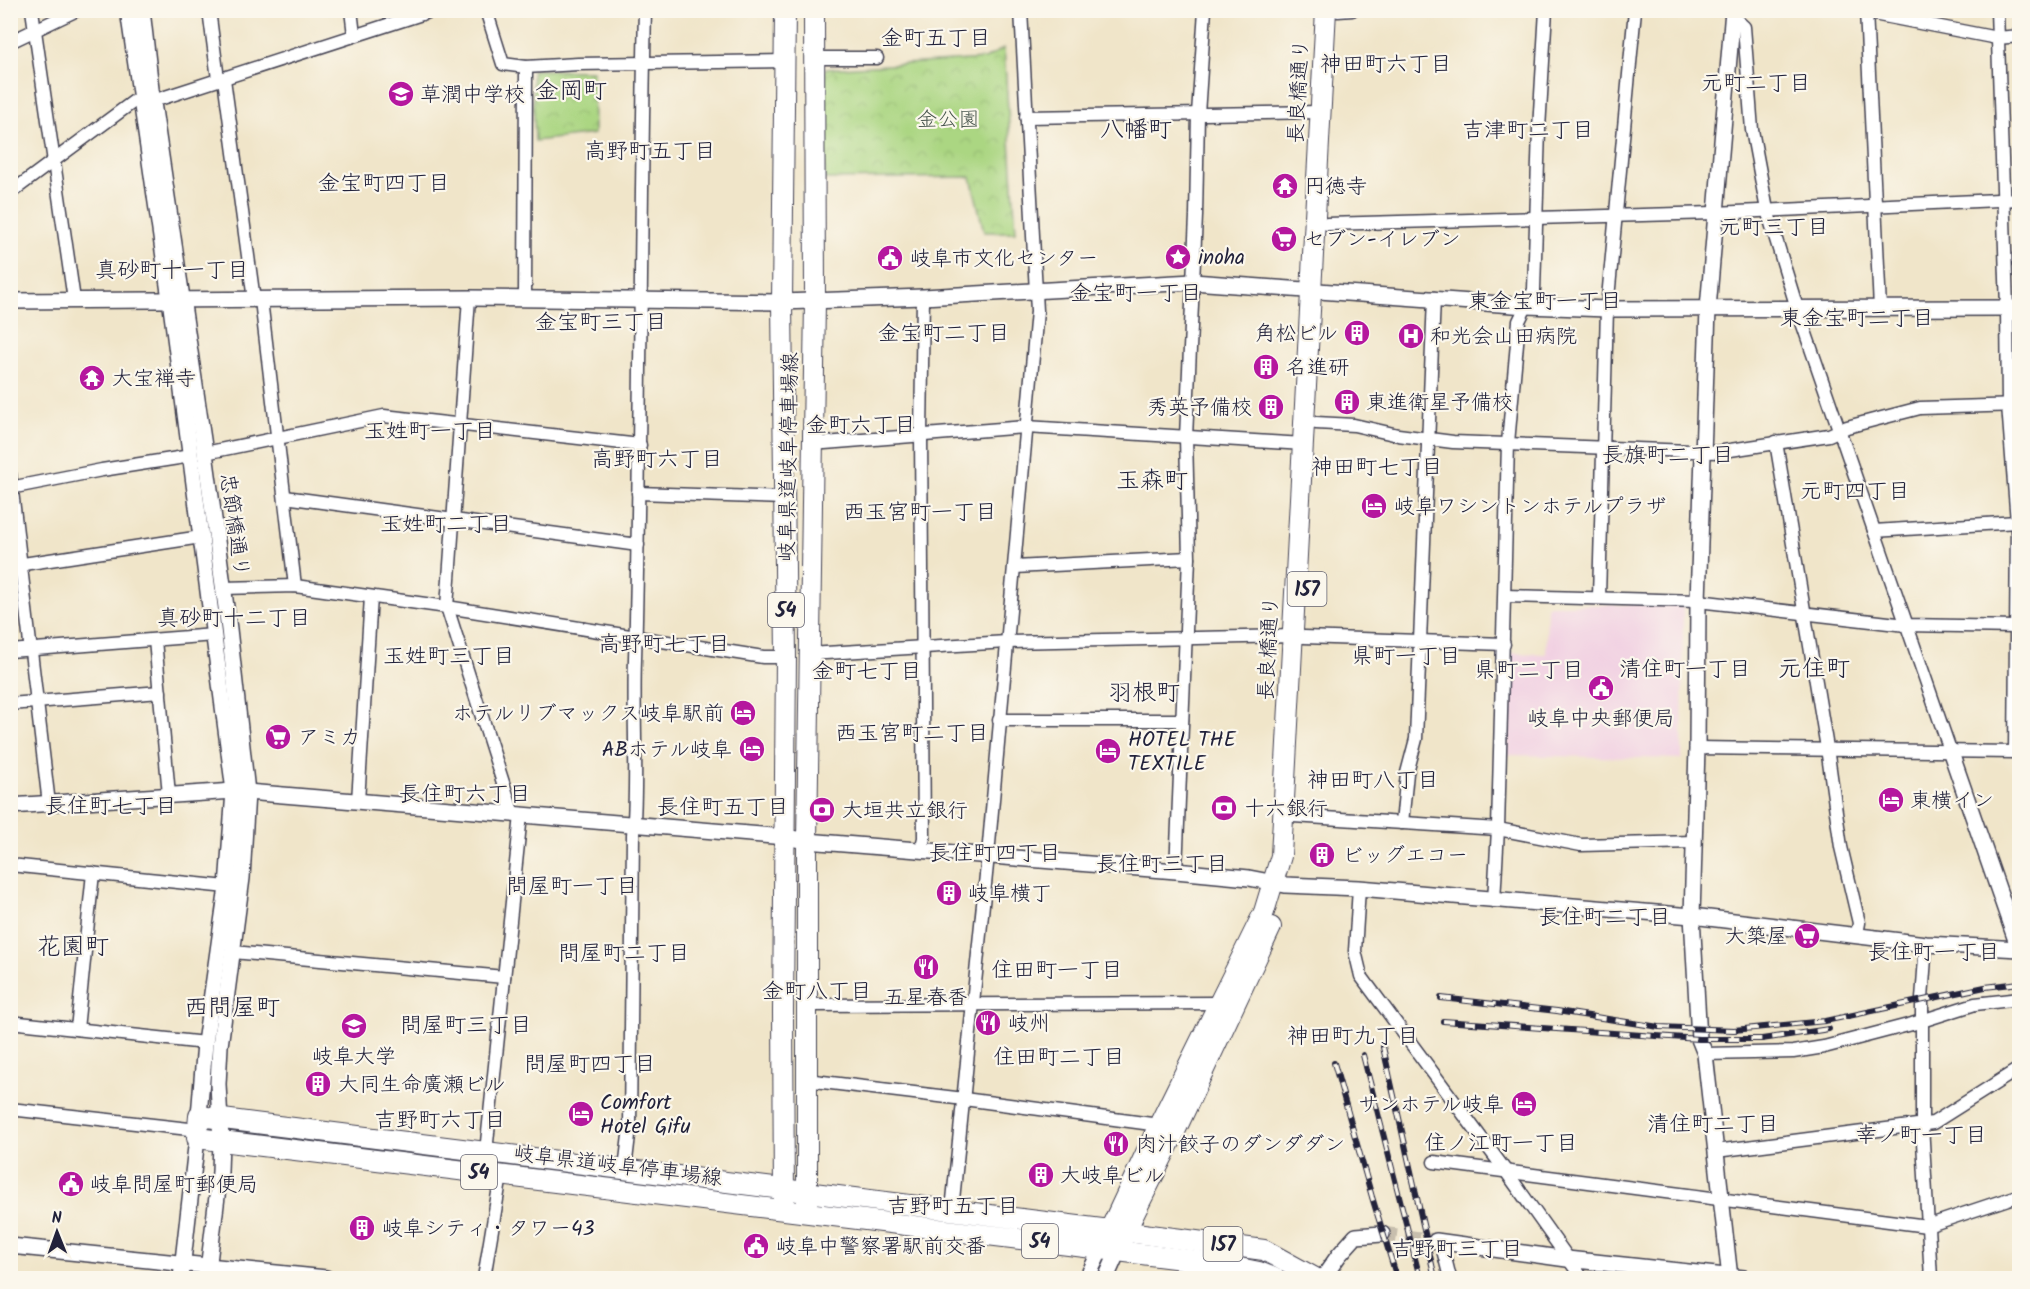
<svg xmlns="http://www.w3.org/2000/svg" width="2030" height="1289" font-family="Kalam,'Klee One',sans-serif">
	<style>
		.built { fill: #f1d0e2 }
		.park { fill: url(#park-crowns); stroke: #667c5e; stroke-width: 1.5 }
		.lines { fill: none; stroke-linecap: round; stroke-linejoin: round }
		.tertiary-tunnel { stroke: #c7bead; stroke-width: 15; stroke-dasharray: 15 8; stroke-linecap: butt }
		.minor-casing { stroke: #413f50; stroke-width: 15 }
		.tertiary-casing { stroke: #413f50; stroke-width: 18 }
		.primary-casing { stroke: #413f50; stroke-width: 22 }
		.trunk-casing { stroke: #413f50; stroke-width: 22 }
		.minor { stroke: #fff; stroke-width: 12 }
		.tertiary { stroke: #fff; stroke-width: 15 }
		.primary { stroke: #fff; stroke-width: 20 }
		.trunk { stroke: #fff; stroke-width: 20 }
		.rail-casing { stroke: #22223b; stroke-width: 6 }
		.rail { stroke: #fbf7ec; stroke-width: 4; stroke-dasharray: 11; stroke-linecap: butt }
		.labels { text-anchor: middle; stroke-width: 4.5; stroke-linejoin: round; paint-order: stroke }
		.shield { fill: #fbf7ec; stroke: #636270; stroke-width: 1.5 }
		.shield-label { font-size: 20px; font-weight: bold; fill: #22223b }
		.street-label { font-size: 21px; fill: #22223b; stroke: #fbf7ec }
		.poi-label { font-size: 21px; fill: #22223b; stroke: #fbf7ec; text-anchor: start }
		.park-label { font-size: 21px; fill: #4b5850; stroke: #fbf7ec }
		.neighbourhood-label { font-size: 22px; fill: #22223b; stroke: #fbf7ec }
		.quarter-label { font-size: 24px; fill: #22223b; stroke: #fbf7ec }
	</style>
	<defs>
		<pattern id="park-crowns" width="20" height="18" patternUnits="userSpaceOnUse" patternTransform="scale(1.5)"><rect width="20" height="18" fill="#abd682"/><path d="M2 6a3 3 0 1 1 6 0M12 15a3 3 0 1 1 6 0" fill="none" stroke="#93b771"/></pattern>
	</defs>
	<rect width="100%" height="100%" fill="#fbf7ec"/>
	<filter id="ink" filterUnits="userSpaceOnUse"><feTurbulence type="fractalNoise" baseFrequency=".0167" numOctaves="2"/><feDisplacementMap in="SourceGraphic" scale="12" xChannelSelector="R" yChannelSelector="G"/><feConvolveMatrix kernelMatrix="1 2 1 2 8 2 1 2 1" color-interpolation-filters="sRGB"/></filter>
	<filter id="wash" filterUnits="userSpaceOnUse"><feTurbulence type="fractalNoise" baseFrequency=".008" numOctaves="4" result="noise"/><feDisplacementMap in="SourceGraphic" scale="24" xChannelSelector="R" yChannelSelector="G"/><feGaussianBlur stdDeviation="1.35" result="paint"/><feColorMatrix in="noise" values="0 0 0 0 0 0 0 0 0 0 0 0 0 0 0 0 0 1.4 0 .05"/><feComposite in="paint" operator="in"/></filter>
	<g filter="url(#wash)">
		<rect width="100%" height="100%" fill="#f0e5c9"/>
		<!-- built -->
		<path class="built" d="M 1547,605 L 1683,605 L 1682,759 L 1508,755 L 1510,653 L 1546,654 Z"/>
		<!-- park -->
		<g class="park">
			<path d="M 1004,48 L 1016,232 L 984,232 L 971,177 L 825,179 L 825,69 L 985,59 Z"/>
			<path d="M 532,70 L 593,71 L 594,134 L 535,141 Z"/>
		</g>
	</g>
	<g filter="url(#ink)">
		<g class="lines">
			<!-- tertiary-tunnel -->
			<path class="tertiary-tunnel" d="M 1382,1234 L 1436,1241"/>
			<!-- minor casing -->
			<g class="minor-casing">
				<g id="minor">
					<path d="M 32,10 L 74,300"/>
					<path d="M 209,10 L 218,79"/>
					<path d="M 351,10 L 354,35"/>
					<path d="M 486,10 L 503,64 L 526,67 L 578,64 L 785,61"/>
					<path d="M 1853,10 L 1997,38 L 2020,36"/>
					<path d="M 1866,10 L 1880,309"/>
					<path d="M 1338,11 L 1352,10"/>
					<path d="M 1732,16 L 1744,27 L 1752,130 L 1767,210 L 1797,308 L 1950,750"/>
					<path d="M 10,42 L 77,10"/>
					<path d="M 815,58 L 877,58"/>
					<path d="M 224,79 L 254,300"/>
					<path d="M 153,101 L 434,10"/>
					<path d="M 1026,117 L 1320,112"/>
					<path d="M 10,193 L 141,96"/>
					<path d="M 1327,224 L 1714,213 L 2020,199"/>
					<path d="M 469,298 L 447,607 L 513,814"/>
					<path d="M 525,298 L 526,67"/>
					<path d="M 261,300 L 295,586"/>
					<path d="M 1316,423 L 1354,425 L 1398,435 L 1453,442 L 1717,452 L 1829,435 L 1847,427 L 1920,408 L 2020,405"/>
					<path d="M 1776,442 L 1827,748 L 1841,847 L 1859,923 L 1857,934"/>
					<path d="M 812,444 L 1026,427 L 1304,444"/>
					<path d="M 205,453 L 384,416 L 640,445"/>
					<path d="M 10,474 L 49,804"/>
					<path d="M 10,488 L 102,470 L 191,456"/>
					<path d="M 638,493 L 784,498"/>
					<path d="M 285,497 L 638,545"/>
					<path d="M 1874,531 L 2017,522"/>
					<path d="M 10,566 L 201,537"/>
					<path d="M 1015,567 L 1189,558"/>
					<path d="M 223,588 L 295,586 L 447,607 L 763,657 L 786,657"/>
					<path d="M 1505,596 L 1698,601 L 1906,625 L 2016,627"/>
					<path d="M 1599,597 L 1607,309 L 1635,10"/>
					<path d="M 1304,637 L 1504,644"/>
					<path d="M 155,640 L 169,795"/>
					<path d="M 10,651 L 214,635"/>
					<path d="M 809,654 L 1007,642 L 1293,636"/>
					<path d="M 10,704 L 160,692"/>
					<path d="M 999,720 L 1182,720"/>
					<path d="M 1697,748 L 2015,752 L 2017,522 L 2008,405 L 2007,308 L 1997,10"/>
					<path d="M 358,801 L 371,597"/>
					<path d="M 1293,816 L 1498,829 L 1581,845 L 1693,842"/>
					<path d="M 1402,823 L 1407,773 L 1416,739 L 1434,298"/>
					<path d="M 921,850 L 924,838 L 921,434 L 923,297"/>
					<path d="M 10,865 L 227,887"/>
					<path d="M 1176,871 L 1189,558 L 1186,437 L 1196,216 L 1198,114 L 1205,10"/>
					<path d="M 1359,888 L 1355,951 L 1361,976 L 1505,1170 L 1582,1278"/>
					<path d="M 1494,901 L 1498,829 L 1508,443 L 1519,321 L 1534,290 L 1539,129 L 1546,10"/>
					<path d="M 1926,944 L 1922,999 L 1922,1125 L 1931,1278"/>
					<path d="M 233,952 L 504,977"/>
					<path d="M 807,1005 L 1219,1003"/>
					<path d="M 10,1022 L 205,1043"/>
					<path d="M 77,1029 L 93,873"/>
					<path d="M 1705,1054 L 1793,1052 L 1824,1047 L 1912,1024 L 1975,1004 L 2020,999"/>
					<path d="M 806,1080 L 964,1099 L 1159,1125"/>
					<path d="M 10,1109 L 198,1130"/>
					<path d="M 1716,1151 L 1933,1123 L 2020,1068"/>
					<path d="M 486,1152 L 521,815"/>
					<path d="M 1434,1162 L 1927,1226 L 2020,1195"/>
					<path d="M 625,1169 L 630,1127 L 633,835 C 638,777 633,718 635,659 C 641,443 640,227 645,10"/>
					<path d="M 952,1210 L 988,855 L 1037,311 L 1021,10"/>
					<path d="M 1441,1242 L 1450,1278"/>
					<path d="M 484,1278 L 501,1175"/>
				</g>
			</g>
			<!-- tertiary casing -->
			<g class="tertiary-casing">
				<g id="tertiary">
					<path d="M 128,10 L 170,299 L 234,791 L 227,887 L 205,1043 L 199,1116"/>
					<path d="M 142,10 L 151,89 L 205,453 L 229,629 L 247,792 L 242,878 L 220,1046 L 218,1084 L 221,1141 L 220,1172 L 207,1278"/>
					<path d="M 10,301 L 469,298 L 782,302 L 923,297 L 1193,282 L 1527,306 L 1607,309 L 2020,308"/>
					<path d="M 1950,750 L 2019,949"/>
					<path d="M 10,806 L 234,791 L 259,793 L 785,837 L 807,841 L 1176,871 L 1249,878 L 1285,885 L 1359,888 L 1692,916 L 1926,944 L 2020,949"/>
					<path d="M 1436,1241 L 1567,1259 L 1744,1278"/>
					<path d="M 10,1246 L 326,1278"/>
					<path d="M 181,1278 L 197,1138"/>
					<path d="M 1087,1278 L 1101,1249"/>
					<path d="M 1106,1278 L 1118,1251"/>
					<path d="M 1323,1278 L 1339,1255 L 1356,1236 L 1382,1234"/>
					<path d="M 1730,1278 L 1705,1054 L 1699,1039 L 1692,916 L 1697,748 L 1698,601 L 1708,309 L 1733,10"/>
				</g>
			</g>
			<!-- primary casing -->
			<g class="primary-casing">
				<g id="primary">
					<path d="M 784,1201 L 783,1012 L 786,657 L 782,302 L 785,10"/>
					<path d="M 807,1205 L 807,841 L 815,301 L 814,10"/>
					<path d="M 1101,1249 L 197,1138 L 199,1116 L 1110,1230"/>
				</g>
			</g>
			<!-- trunk casing -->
			<g class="trunk-casing">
				<g id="trunk">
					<path d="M 1113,1230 L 1264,1250 L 1315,1278"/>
					<path d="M 1118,1251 L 1125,1232 L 1170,1142 L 1271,927"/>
					<path d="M 1274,1278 L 1259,1272 L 1215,1263 L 1101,1249 L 1159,1125 L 1264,912 L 1281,856 L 1326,10"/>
				</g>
			</g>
			<!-- minor -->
			<use href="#minor" class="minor"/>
			<!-- tertiary -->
			<use href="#tertiary" class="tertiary"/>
			<!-- primary -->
			<use href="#primary" class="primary"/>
			<!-- trunk -->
			<use href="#trunk" class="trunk"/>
			<!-- rail casing -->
			<g class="rail-casing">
				<g id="rail">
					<path d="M 1441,998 L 1557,1011 L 1659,1027 L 1734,1030 L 1825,1021 L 1985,987 L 2020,983"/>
					<path d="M 1443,1021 L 1699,1039 L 1762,1039 L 1829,1029"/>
					<path d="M 1383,1047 L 1435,1278"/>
					<path d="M 1363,1055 L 1420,1278"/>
					<path d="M 1334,1063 L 1372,1197 L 1397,1278"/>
				</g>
			</g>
			<!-- rail -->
			<use href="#rail" class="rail"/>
		</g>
	</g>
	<!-- icons -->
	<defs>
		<g id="school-disc" transform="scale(1.35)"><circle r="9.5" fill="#b5179e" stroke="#fbf7ec"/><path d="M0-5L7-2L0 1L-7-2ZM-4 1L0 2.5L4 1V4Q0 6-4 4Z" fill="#fff"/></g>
		<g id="temple-disc" transform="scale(1.35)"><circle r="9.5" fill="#b5179e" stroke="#fbf7ec"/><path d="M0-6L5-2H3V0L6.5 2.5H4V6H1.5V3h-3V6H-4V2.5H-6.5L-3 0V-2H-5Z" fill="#fff"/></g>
		<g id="supermarket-disc" transform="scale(1.35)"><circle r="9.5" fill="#b5179e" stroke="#fbf7ec"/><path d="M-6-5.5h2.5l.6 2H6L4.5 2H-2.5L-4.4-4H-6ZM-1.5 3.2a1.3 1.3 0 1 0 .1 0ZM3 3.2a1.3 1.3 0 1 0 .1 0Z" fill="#fff"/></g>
		<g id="sight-disc" transform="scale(1.35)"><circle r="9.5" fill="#b5179e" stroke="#fbf7ec"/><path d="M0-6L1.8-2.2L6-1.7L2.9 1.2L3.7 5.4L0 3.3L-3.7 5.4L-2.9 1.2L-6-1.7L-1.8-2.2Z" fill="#fff"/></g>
		<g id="civic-disc" transform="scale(1.35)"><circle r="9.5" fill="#b5179e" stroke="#fbf7ec"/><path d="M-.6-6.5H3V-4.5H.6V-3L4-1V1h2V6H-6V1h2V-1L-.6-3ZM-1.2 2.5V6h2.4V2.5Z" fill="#fff"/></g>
		<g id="building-disc" transform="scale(1.35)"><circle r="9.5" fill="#b5179e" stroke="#fbf7ec"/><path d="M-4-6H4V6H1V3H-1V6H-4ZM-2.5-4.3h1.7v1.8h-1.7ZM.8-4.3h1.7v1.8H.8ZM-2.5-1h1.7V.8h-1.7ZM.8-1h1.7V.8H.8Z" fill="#fff"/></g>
		<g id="hospital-disc" transform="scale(1.35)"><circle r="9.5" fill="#b5179e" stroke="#fbf7ec"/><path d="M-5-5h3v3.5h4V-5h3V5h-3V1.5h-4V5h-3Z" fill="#fff"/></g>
		<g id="hotel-disc" transform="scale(1.35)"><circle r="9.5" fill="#b5179e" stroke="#fbf7ec"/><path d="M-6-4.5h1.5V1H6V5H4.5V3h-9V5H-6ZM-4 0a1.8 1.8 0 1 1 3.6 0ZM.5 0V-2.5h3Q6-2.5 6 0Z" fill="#fff"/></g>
		<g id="bank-disc" transform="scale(1.35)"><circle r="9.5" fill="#b5179e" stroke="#fbf7ec"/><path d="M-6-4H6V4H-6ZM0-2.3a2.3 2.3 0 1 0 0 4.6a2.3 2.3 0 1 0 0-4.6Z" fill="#fff"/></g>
		<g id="restaurant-disc" transform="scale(1.35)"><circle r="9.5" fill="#b5179e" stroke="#fbf7ec"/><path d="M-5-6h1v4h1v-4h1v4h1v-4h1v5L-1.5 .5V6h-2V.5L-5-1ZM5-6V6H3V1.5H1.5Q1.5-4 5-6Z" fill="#fff"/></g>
		<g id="university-disc" transform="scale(1.35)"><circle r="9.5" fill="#b5179e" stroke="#fbf7ec"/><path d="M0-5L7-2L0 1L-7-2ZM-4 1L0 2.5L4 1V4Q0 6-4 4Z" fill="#fff"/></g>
	</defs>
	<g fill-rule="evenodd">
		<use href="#school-disc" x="401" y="94"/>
		<use href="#temple-disc" x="1285" y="186"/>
		<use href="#supermarket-disc" x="1284" y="239"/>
		<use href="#sight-disc" x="1178" y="257"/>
		<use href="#civic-disc" x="890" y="258"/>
		<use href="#building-disc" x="1357" y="333"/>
		<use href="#hospital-disc" x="1411" y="336"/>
		<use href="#building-disc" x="1266" y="367"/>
		<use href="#temple-disc" x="92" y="378"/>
		<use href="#building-disc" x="1347" y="402"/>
		<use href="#building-disc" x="1271" y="407"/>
		<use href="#hotel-disc" x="1374" y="506"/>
		<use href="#civic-disc" x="1601" y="688"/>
		<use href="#hotel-disc" x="743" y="713"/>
		<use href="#supermarket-disc" x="278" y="737"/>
		<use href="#hotel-disc" x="752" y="749"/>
		<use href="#hotel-disc" x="1108" y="751"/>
		<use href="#hotel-disc" x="1891" y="800"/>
		<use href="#bank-disc" x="1224" y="808"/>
		<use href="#bank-disc" x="822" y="810"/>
		<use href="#building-disc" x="1322" y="855"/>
		<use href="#building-disc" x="949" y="893"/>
		<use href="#supermarket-disc" x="1807" y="936"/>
		<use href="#restaurant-disc" x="926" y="967"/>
		<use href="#restaurant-disc" x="988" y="1023"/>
		<use href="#university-disc" x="354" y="1026"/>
		<use href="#building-disc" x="318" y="1084"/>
		<use href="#hotel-disc" x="1524" y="1104"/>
		<use href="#hotel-disc" x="581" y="1114"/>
		<use href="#restaurant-disc" x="1116" y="1144"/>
		<use href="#building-disc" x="1041" y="1175"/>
		<use href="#civic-disc" x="71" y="1184"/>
		<use href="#building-disc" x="362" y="1228"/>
		<use href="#civic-disc" x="756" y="1246"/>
	</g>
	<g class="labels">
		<!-- shield labels -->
		<g class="shield">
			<rect x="1287.5" y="572" width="39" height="34" rx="4.5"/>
			<rect x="768" y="593" width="36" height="34" rx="4.5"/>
			<rect x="461" y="1155" width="36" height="34" rx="4.5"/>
			<rect x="1022" y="1224" width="36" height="34" rx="4.5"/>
			<rect x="1203.5" y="1227" width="39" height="34" rx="4.5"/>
		</g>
		<g class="shield-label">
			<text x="1307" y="596">157</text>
			<text x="786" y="617">54</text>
			<text x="479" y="1179">54</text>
			<text x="1040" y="1248">54</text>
			<text x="1223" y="1251">157</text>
		</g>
		<!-- street labels -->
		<g class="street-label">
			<text transform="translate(1298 91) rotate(-87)" y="7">長良橋通り</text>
			<text transform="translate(788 457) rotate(-89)" y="7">岐阜県道岐阜停車場線</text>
			<text transform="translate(235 525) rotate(82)" y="7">忠節橋通り</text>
			<text transform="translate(1268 648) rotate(-87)" y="7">長良橋通り</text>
			<text transform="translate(618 1165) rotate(7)" y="7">岐阜県道岐阜停車場線</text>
		</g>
		<!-- poi labels -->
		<g class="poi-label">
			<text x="420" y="101">草潤中学校</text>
			<text x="1304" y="193">円徳寺</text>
			<text x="1304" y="246">セブン-イレブン</text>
			<text x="1198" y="264">inoha</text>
			<text x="910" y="265">岐阜市文化センター</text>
			<text x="1338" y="340" text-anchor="end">角松ビル</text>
			<text x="1430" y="343">和光会山田病院</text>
			<text x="1286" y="374">名進研</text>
			<text x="112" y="385">大宝禅寺</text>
			<text x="1366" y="409">東進衛星予備校</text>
			<text x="1252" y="414" text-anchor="end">秀英予備校</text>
			<text x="1394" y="513">岐阜ワシントンホテルプラザ</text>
			<text x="724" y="720" text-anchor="end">ホテルリブマックス岐阜駅前</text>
			<text x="1601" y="725" text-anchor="middle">岐阜中央郵便局</text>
			<text x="298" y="744">アミカ</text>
			<text x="1128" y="746">HOTEL THE<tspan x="1128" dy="24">TEXTILE</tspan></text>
			<text x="732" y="756" text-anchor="end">ABホテル岐阜</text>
			<text x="1910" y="807">東横イン</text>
			<text x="1244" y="815">十六銀行</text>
			<text x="842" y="817">大垣共立銀行</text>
			<text x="1342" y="862">ビッグエコー</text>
			<text x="968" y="900">岐阜横丁</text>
			<text x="1788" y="943" text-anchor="end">大築屋</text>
			<text x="926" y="1004" text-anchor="middle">五星春香</text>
			<text x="1008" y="1030">岐州</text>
			<text x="354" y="1063" text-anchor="middle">岐阜大学</text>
			<text x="338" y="1091">大同生命廣瀬ビル</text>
			<text x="600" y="1109">Comfort<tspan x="600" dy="24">Hotel Gifu</tspan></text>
			<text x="1504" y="1111" text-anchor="end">サンホテル岐阜</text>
			<text x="1136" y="1151">肉汁餃子のダンダダン</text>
			<text x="1060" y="1182">大岐阜ビル</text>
			<text x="90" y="1191">岐阜問屋町郵便局</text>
			<text x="382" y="1235">岐阜シティ・タワー43</text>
			<text x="776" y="1253">岐阜中警察署駅前交番</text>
		</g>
		<!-- park labels -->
		<g class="park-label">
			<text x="948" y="126">金公園</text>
		</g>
		<!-- neighbourhood labels -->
		<g class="neighbourhood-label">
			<text x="936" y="45">金町五丁目</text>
			<text x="1386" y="71">神田町六丁目</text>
			<text x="1756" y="90">元町二丁目</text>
			<text x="1528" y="137">吉津町二丁目</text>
			<text x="650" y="158">高野町五丁目</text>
			<text x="384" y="190">金宝町四丁目</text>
			<text x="1774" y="234">元町三丁目</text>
			<text x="172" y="277">真砂町十一丁目</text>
			<text x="1136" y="300">金宝町一丁目</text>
			<text x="1545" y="308">東金宝町一丁目</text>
			<text x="1857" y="325">東金宝町二丁目</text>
			<text x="601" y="329">金宝町三丁目</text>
			<text x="944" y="340">金宝町二丁目</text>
			<text x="861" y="432">金町六丁目</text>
			<text x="430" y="438">玉姓町一丁目</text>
			<text x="1668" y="462">長旗町二丁目</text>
			<text x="657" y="466">高野町六丁目</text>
			<text x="1377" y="474">神田町七丁目</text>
			<text x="1855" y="498">元町四丁目</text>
			<text x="920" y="519">西玉宮町一丁目</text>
			<text x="446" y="531">玉姓町二丁目</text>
			<text x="234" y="625">真砂町十二丁目</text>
			<text x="664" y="651">高野町七丁目</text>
			<text x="449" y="663">玉姓町三丁目</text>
			<text x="1406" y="663">県町一丁目</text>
			<text x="1685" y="676">清住町一丁目</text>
			<text x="1529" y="677">県町二丁目</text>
			<text x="867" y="678">金町七丁目</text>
			<text x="912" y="740">西玉宮町二丁目</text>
			<text x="1373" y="787">神田町八丁目</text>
			<text x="465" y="801">長住町六丁目</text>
			<text x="111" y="813">長住町七丁目</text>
			<text x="723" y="814">長住町五丁目</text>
			<text x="995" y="860">長住町四丁目</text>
			<text x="1162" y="871">長住町三丁目</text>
			<text x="572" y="893">問屋町一丁目</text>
			<text x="1605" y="924">長住町二丁目</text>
			<text x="1934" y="959">長住町一丁目</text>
			<text x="624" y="960">問屋町二丁目</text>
			<text x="1057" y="977">住田町一丁目</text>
			<text x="817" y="998">金町八丁目</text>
			<text x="466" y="1032">問屋町三丁目</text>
			<text x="1353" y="1043">神田町九丁目</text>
			<text x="1059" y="1064">住田町二丁目</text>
			<text x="590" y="1071">問屋町四丁目</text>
			<text x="440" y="1127">吉野町六丁目</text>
			<text x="1713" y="1131">清住町二丁目</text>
			<text x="1921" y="1142">幸ノ町一丁目</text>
			<text x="1501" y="1150">住ノ江町一丁目</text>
			<text x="953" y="1213">吉野町五丁目</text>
			<text x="1457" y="1256">吉野町三丁目</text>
		</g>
		<!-- quarter labels -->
		<g class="quarter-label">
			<text x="571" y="98">金岡町</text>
			<text x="1136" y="137">八幡町</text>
			<text x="1152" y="488">玉森町</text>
			<text x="1814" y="676">元住町</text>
			<text x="1144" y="700">羽根町</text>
			<text x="73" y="954">花園町</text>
			<text x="232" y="1015">西問屋町</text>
		</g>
	</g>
	<!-- margin -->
	<rect width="2030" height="1289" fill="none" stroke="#fbf7ec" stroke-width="36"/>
	<!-- north arrow -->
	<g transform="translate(57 1232) rotate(359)" stroke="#fbf7ec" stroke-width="4.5" paint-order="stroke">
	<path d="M0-4.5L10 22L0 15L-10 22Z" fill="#22223b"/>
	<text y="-9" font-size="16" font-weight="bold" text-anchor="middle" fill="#22223b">N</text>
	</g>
</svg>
